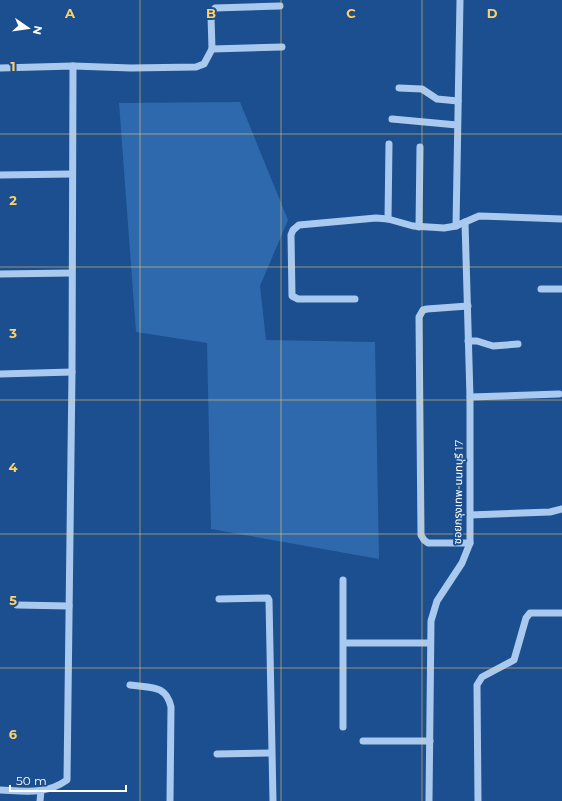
<svg xmlns="http://www.w3.org/2000/svg" width="562" height="801" font-family="Montserrat,'Noto Sans Thai',sans-serif">
	<style>
		.green { fill: #2e69ad }
		.lines { fill: none; stroke-linecap: round; stroke-linejoin: round }
		.minor { stroke: #a9c9ee; stroke-width: 7 }
		.grid { fill: none; stroke: #ffd166; stroke-width: 1; stroke-opacity: 0.55 }
		.labels { text-anchor: middle; stroke-width: 4; stroke-linejoin: round; paint-order: stroke }
		.street-label { font-size: 11px; fill: #fff; stroke: #1b4f8f }
		.grid-label { font-size: 13px; text-anchor: middle; font-weight: bold; fill: #ffd166; stroke: #1b4f8f; stroke-width: 4; stroke-linejoin: round; paint-order: stroke }
	</style>
	<rect width="100%" height="100%" fill="#1b4f8f"/>
	<!-- green -->
	<path class="green" d="M 240,102 L 288,220 L 260,286 L 266,340 L 375,342 L 379,559 L 211,529 L 207,343 L 136,332 L 119,103 Z"/>
	<g class="lines">
		<!-- minor -->
		<g class="minor">
			<path d="M 212,49 L 211,16 L 215,8 L 280,6"/>
			<path d="M 73,66 L 131,68 L 196,67 L 204,64 L 212,49 L 282,47"/>
			<path d="M 0,68 L 73,66 L 72,372 L 67,780 C 46,795 25,791 0,790"/>
			<path d="M 399,88 L 422,89 L 437,99 L 458,101"/>
			<path d="M 392,119 L 457,125"/>
			<path d="M 0,175 L 71,174"/>
			<path d="M 388,219 L 389,144"/>
			<path d="M 456,226 L 460,0"/>
			<path d="M 419,227 L 420,147"/>
			<path d="M 0,274 L 71,273"/>
			<path d="M 541,289 L 562,289"/>
			<path d="M 355,299 L 298,299 L 292,296 L 291,235 L 293,230 L 299,225 L 376,218 L 388,219 L 413,226 L 444,228 L 456,226 L 479,216 L 562,219"/>
			<path d="M 468,306 L 427,309 L 423,310 L 419,317 L 421,535 L 424,540 L 428,543 L 470,543"/>
			<path d="M 468,341 L 477,341 L 493,346 L 518,344"/>
			<path d="M 0,374 L 72,372"/>
			<path d="M 470,397 L 559,394"/>
			<path d="M 470,515 L 550,512 L 562,509"/>
			<path d="M 219,599 L 268,598 L 269,600 L 273,801"/>
			<path d="M 17,605 L 69,606"/>
			<path d="M 344,643 L 430,643"/>
			<path d="M 130,685 C 150,688 166,684 171,707 L 170,801"/>
			<path d="M 343,727 L 343,580"/>
			<path d="M 363,741 L 430,741"/>
			<path d="M 217,754 L 271,753"/>
			<path d="M 40,801 L 41,791"/>
			<path d="M 429,801 L 431,621 L 437,601 L 462,563 L 470,543 L 470,397 L 465,222"/>
			<path d="M 478,801 L 477,685 L 482,677 L 514,660 L 526,618 L 530,613 L 561,613"/>
		</g>
	</g>
	<!-- grid -->
	<path class="grid" d="M 140,0 L 140,801M 281,0 L 281,801M 422,0 L 422,801M 0,134 L 562,134M 0,267 L 562,267M 0,400 L 562,400M 0,534 L 562,534M 0,668 L 562,668"/>
	<g class="labels">
		<!-- street labels -->
		<g class="street-label">
			<text transform="translate(458 492) rotate(-89)" y="4">ซอยกรุงเทพ-นนทบุรี 17</text>
		</g>
	</g>
	<g class="grid-label">
		<text x="70" y="18">A</text>
		<text x="211" y="18">B</text>
		<text x="351" y="18">C</text>
		<text x="492" y="18">D</text>
		<text x="13" y="71">1</text>
		<text x="13" y="205">2</text>
		<text x="13" y="338">3</text>
		<text x="13" y="472">4</text>
		<text x="13" y="605">5</text>
		<text x="13" y="739">6</text>
	</g>
	<!-- north arrow -->
	<g transform="translate(28 28) rotate(103)" stroke="#1b4f8f" stroke-width="3" paint-order="stroke">
	<path d="M0-3L7 15L0 10L-7 15Z" fill="#ffffff"/>
	<text y="-6" font-size="11" font-weight="bold" text-anchor="middle" fill="#ffffff">N</text>
	</g>
	<!-- scale -->
	<path d="M10 785v6h116v-6" fill="none" stroke="#ffffff" stroke-width="2"/>
	<text x="16" y="785" font-size="12" fill="#ffffff" stroke="#1b4f8f" stroke-width="3" paint-order="stroke">50 m</text>
</svg>
